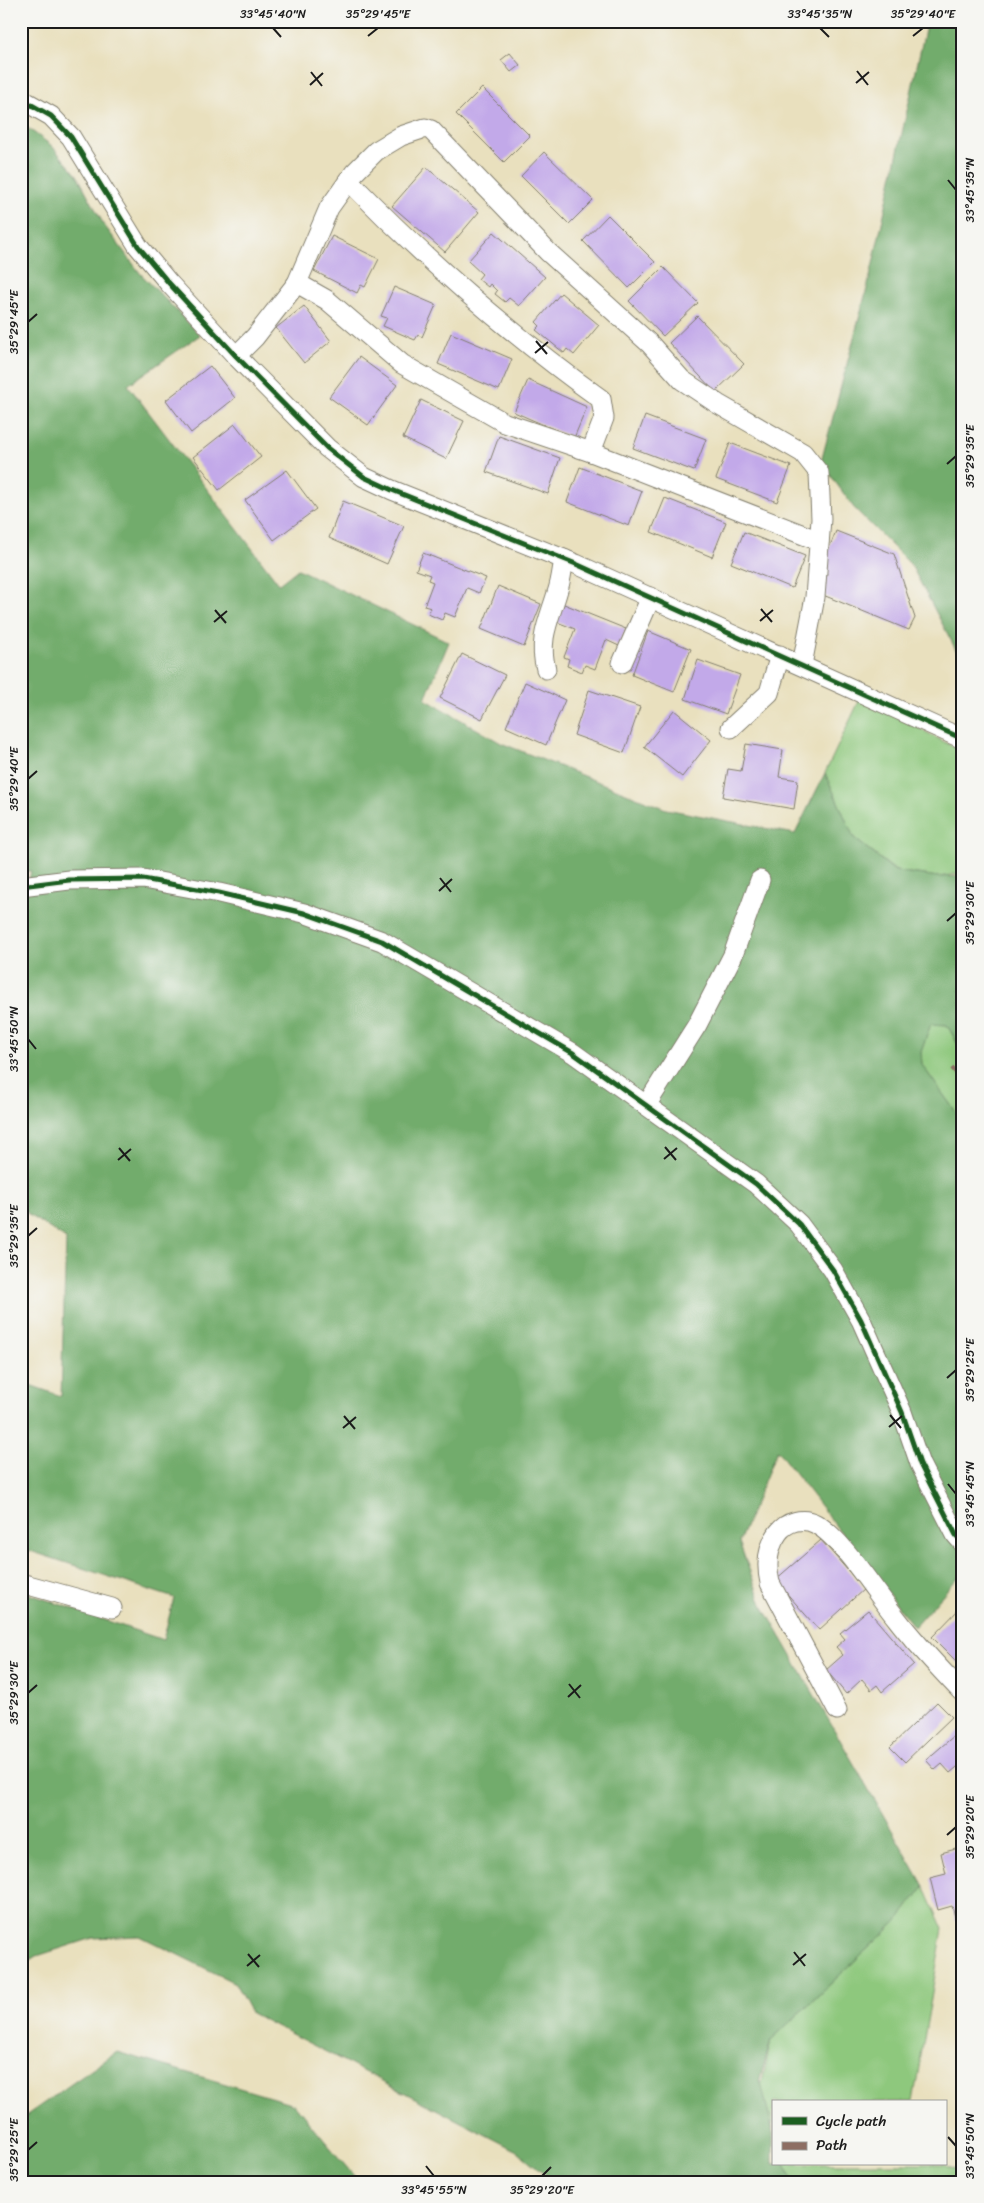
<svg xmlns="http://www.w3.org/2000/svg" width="984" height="2203" font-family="Sriracha,sans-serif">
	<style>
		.green { fill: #8ec87d; stroke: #55724c }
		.forest { fill: #72ac6c; stroke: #476444 }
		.building { fill: #c2a9e9 }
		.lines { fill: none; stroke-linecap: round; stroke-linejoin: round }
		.minor-casing { stroke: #827e6d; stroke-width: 21 }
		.minor { stroke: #fff; stroke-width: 19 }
		.quiet { stroke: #8d6e63; stroke-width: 4; stroke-dasharray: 8 4; stroke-linecap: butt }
		.cycleway-casing { stroke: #f6f6f2; stroke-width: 8 }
		.cycleway { stroke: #1b5e20; stroke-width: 5 }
		.ticks { fill: none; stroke: #1c1c1c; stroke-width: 2 }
		.neatline { fill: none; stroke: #1c1c1c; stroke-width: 2 }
		.ticks-label { font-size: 12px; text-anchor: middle; fill: #1c1c1c }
	</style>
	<rect width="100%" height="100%" fill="#f6f6f2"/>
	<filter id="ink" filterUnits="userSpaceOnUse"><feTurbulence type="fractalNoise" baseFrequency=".02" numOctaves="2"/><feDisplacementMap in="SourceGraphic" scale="10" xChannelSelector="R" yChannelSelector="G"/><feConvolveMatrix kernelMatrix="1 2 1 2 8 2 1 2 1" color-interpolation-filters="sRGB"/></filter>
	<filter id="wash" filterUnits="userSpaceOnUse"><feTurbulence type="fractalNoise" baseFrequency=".0096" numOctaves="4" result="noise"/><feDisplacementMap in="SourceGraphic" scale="20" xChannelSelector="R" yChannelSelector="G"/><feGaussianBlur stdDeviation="1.12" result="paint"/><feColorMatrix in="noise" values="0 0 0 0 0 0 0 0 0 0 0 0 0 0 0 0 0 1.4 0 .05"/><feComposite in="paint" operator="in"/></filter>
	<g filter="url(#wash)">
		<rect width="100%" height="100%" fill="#e9e0be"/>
		<!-- green -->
		<g class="green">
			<path d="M 861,697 L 963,752 L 963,873 L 938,877 L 896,871 L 854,838 L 825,773 Z"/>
			<path d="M 931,1023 L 947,1025 L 963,1053 L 963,1122 L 922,1065 L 921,1052 Z"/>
			<path d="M 924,1886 L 943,1929 L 913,2102 L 773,2102 L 773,2130 L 761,2087 L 771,2040 L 898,1920 Z"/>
			<path d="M 785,2164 L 945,2164 L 963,2173 L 963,2182 L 793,2182 Z"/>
		</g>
		<!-- forest -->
		<g class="forest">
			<path d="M 927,21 L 963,21 L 963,663 L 911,565 L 854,508 L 821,462 L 870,277 Z"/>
			<path d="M 21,123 L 52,146 L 77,175 L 104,225 L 140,273 L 200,335 L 128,385 L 279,584 L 298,569 L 449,642 L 425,699 L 501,743 L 666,809 L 795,834 L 825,773 L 854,838 L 895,871 L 938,877 L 963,876 L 963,1053 L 947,1025 L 931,1024 L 921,1052 L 922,1065 L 963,1122 L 963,1572 L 914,1627 L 777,1450 L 739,1542 L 762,1604 L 924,1886 L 898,1920 L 771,2040 L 760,2079 L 773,2133 L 773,2164 L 785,2164 L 793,2182 L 555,2182 L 517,2151 L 251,2013 L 235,1983 L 140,1936 L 93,1938 L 37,1956 L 21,1966 L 21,1591 L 163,1640 L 174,1598 L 21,1548 L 21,1382 L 61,1396 L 66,1239 L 29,1215 L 21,1205 L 21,915 L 31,871 L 21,871 Z"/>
			<path d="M 117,2052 L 294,2104 L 359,2182 L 21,2182 L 21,2119 Z"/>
		</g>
		<g id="blocks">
			<!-- building -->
			<g class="building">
				<path d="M 510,53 L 520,65 L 511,72 L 501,60 Z"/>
				<path d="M 482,88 L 530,136 L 504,162 L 456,114 Z"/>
				<path d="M 544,152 L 593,200 L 569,224 L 521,176 Z"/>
				<path d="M 426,167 L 479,212 L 445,252 L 392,206 Z"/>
				<path d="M 608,215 L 655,262 L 629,288 L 583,241 Z"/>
				<path d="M 494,232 L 545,277 L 519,306 L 509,298 L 505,302 L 495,294 L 497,291 L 490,284 L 488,287 L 478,279 L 482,274 L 468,261 Z"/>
				<path d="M 332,236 L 379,259 L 365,287 L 361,285 L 357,293 L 314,271 Z"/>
				<path d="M 663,267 L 698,303 L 663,336 L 629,301 Z"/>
				<path d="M 394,287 L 436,305 L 422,337 L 418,335 L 415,340 L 383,326 L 387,318 L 381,316 Z"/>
				<path d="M 561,293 L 599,325 L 574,355 L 567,349 L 564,353 L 536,330 L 540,326 L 536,322 Z"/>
				<path d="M 304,306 L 331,341 L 304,363 L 276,328 Z"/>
				<path d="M 697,316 L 744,364 L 715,392 L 669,343 Z"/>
				<path d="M 451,333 L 512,359 L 499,390 L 438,364 Z"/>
				<path d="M 359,357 L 397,385 L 368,425 L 329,397 Z"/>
				<path d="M 210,366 L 235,398 L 191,433 L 166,400 Z"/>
				<path d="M 528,380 L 587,407 L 574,438 L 514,412 Z"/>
				<path d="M 421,400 L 464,421 L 446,459 L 403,438 Z"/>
				<path d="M 645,416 L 706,439 L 694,471 L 633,448 Z"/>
				<path d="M 235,424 L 261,457 L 219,490 L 193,457 Z"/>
				<path d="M 499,436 L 560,458 L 548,494 L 486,472 Z"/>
				<path d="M 730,443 L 791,466 L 777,502 L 716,479 Z"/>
				<path d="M 580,467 L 642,491 L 629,526 L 567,502 Z"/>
				<path d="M 287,470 L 316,509 L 274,540 L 245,500 Z"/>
				<path d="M 665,498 L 726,522 L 712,557 L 651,532 Z"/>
				<path d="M 343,501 L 404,526 L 387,564 L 329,538 Z"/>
				<path d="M 836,531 L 894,554 L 915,618 L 909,630 L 818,593 L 827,573 L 820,571 Z"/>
				<path d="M 744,532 L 805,556 L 792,588 L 731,563 Z"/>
				<path d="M 423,553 L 486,578 L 479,593 L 467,588 L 455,617 L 445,613 L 442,620 L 428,614 L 431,608 L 424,606 L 433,582 L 428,580 L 430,575 L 416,570 Z"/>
				<path d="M 498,586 L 541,604 L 524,647 L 481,629 Z"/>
				<path d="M 564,604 L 626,629 L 619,646 L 606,640 L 595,669 L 585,665 L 582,672 L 567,666 L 569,659 L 564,657 L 575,629 L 557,622 Z"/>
				<path d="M 648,631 L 691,649 L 674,692 L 632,675 Z"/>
				<path d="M 462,654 L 505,675 L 482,719 L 440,698 Z"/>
				<path d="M 698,660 L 740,675 L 726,714 L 685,699 Z"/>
				<path d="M 525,682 L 565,700 L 546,745 L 506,727 Z"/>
				<path d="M 589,690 L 640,707 L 624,753 L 574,735 Z"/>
				<path d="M 674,710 L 711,740 L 682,777 L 644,747 Z"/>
				<path d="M 746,744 L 783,750 L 779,777 L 798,780 L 794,809 L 723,797 L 728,769 L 741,771 Z"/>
				<path d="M 821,1540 L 864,1589 L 819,1630 L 775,1580 Z"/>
				<path d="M 963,1605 L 963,1668 L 932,1637 Z"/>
				<path d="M 868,1610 L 914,1664 L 882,1692 L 877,1685 L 871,1690 L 862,1679 L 846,1694 L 826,1670 L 843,1655 L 836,1647 L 845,1639 L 840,1633 Z"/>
				<path d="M 937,1702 L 952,1717 L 905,1762 L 890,1747 Z"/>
				<path d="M 963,1728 L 963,1752 L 959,1756 L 963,1762 L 950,1773 L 942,1764 L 935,1770 L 926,1760 Z"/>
				<path d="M 963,1847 L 963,1920 L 956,1921 L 952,1906 L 938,1910 L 930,1878 L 946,1874 L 941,1853 Z"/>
			</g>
		</g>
	</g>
	<g filter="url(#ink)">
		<use href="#blocks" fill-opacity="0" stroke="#827e6d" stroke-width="1"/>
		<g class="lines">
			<!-- minor casing -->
			<g class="minor-casing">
				<g id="minor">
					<path d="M 21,99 L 51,116 L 71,137 L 138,246 L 168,282 L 236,356 L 327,448 L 364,477 L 392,490 L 576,564 L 963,739"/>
					<path d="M 348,180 C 426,260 510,334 601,399 L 604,418 L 591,452"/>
					<path d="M 297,283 L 327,300 L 402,364 L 505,423 L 591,452 L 819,541"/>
					<path d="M 236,356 L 255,337 L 297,283 L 329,208 L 354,173 L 376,151 L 401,136 L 425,128 L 431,130 L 548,252 L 650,344 L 682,380 L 718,404 L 803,453 L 819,473 L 821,519 L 815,597 L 802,665"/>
					<path d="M 622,663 L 651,597"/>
					<path d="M 546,669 C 538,640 549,620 557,593 C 561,582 562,570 564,559"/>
					<path d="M 731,728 L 769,693 L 780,655"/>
					<path d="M 21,886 L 69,880 L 143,879 L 219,893 L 304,913 L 382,941 L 573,1053 L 756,1184 L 799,1224 L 833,1270 L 861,1320 L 902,1412 L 920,1464 L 956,1535 L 963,1543"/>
					<path d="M 647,1104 L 697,1025 L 733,955 L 760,880"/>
					<path d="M 21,1583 L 112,1608"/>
					<path d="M 837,1710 L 770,1583 C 766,1565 767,1548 778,1533 C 787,1521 803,1517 816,1524 C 842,1538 877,1595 897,1619 C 917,1645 940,1669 963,1693"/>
				</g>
			</g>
			<!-- minor -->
			<use href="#minor" class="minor"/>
			<!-- quiet -->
			<path class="quiet" d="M 952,1068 L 963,1081"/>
			<!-- cycleway casing -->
			<g class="cycleway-casing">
				<g id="cycleway">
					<path d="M 21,99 L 51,116 L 71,137 L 138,246 L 168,282 L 236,356 L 327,448 L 364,477 L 392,490 L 576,564 L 963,739"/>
					<path d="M 21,886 L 69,880 L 143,879 L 219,893 L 304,913 L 382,941 L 573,1053 L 756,1184 L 799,1224 L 833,1270 L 861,1320 L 902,1412 L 920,1464 L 956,1535 L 963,1543"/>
				</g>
			</g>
			<!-- cycleway -->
			<use href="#cycleway" class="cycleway"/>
		</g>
	</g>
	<!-- ticks -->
	<path class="ticks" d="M 273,28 L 281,37M 820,28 L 829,37M 368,36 L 378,28M 913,36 L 923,28M 857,71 L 868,85M 311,72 L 322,86M 856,83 L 869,72M 310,85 L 323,73M 948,180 L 956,190M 28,322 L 37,314M 536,341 L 547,354M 535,353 L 548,342M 947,464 L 956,456M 761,609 L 772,622M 215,610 L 226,623M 760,621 L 773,610M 214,622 L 227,611M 28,779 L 37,771M 440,878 L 451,892M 439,891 L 452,879M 947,921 L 956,913M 28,1039 L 36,1049M 665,1147 L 676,1160M 119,1148 L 130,1161M 664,1159 L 677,1148M 118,1160 L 131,1149M 28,1236 L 37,1228M 947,1378 L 956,1370M 890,1415 L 901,1428M 344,1416 L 355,1429M 889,1427 L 902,1416M 343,1428 L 356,1417M 948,1484 L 956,1494M 569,1684 L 580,1698M 28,1693 L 37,1685M 568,1697 L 581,1685M 947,1835 L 956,1827M 794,1952 L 805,1966M 248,1954 L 259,1967M 793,1965 L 806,1954M 247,1966 L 260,1955M 948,2137 L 956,2146M 28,2150 L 37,2142M 426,2166 L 434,2176M 542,2176 L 551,2167"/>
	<!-- margin -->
	<rect width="984" height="2203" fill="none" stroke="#f6f6f2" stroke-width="55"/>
	<!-- legend -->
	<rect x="772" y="2100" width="175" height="65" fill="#f6f6f2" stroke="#9f9f9c"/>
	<rect x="782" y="2117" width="25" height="8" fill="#1b5e20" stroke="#9f9f9c"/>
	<text x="816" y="2126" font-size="15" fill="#1c1c1c">Cycle path</text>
	<rect x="782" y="2142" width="25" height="8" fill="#8d6e63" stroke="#9f9f9c"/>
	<text x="816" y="2150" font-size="15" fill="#1c1c1c">Path</text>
	<rect x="28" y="28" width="928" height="2148" class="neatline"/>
	<g class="ticks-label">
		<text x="273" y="18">33°45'40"N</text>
		<text x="378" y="18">35°29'45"E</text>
		<text x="820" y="18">33°45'35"N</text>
		<text x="923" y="18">35°29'40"E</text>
		<text transform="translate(970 190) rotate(-90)" y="4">33°45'35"N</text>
		<text transform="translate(14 322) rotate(-90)" y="4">35°29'45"E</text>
		<text transform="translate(970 456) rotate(-90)" y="4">35°29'35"E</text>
		<text transform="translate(14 779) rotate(-90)" y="4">35°29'40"E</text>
		<text transform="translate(970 913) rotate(-90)" y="4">35°29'30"E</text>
		<text transform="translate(14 1039) rotate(-90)" y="4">33°45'50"N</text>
		<text transform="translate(14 1236) rotate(-90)" y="4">35°29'35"E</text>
		<text transform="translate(970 1370) rotate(-90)" y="4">35°29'25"E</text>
		<text transform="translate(970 1494) rotate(-90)" y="4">33°45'45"N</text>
		<text transform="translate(14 1693) rotate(-90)" y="4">35°29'30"E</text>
		<text transform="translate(970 1827) rotate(-90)" y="4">35°29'20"E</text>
		<text transform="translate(970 2146) rotate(-90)" y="4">33°45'50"N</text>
		<text transform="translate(14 2150) rotate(-90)" y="4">35°29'25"E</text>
		<text x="434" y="2194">33°45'55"N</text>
		<text x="542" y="2194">35°29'20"E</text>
	</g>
</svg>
